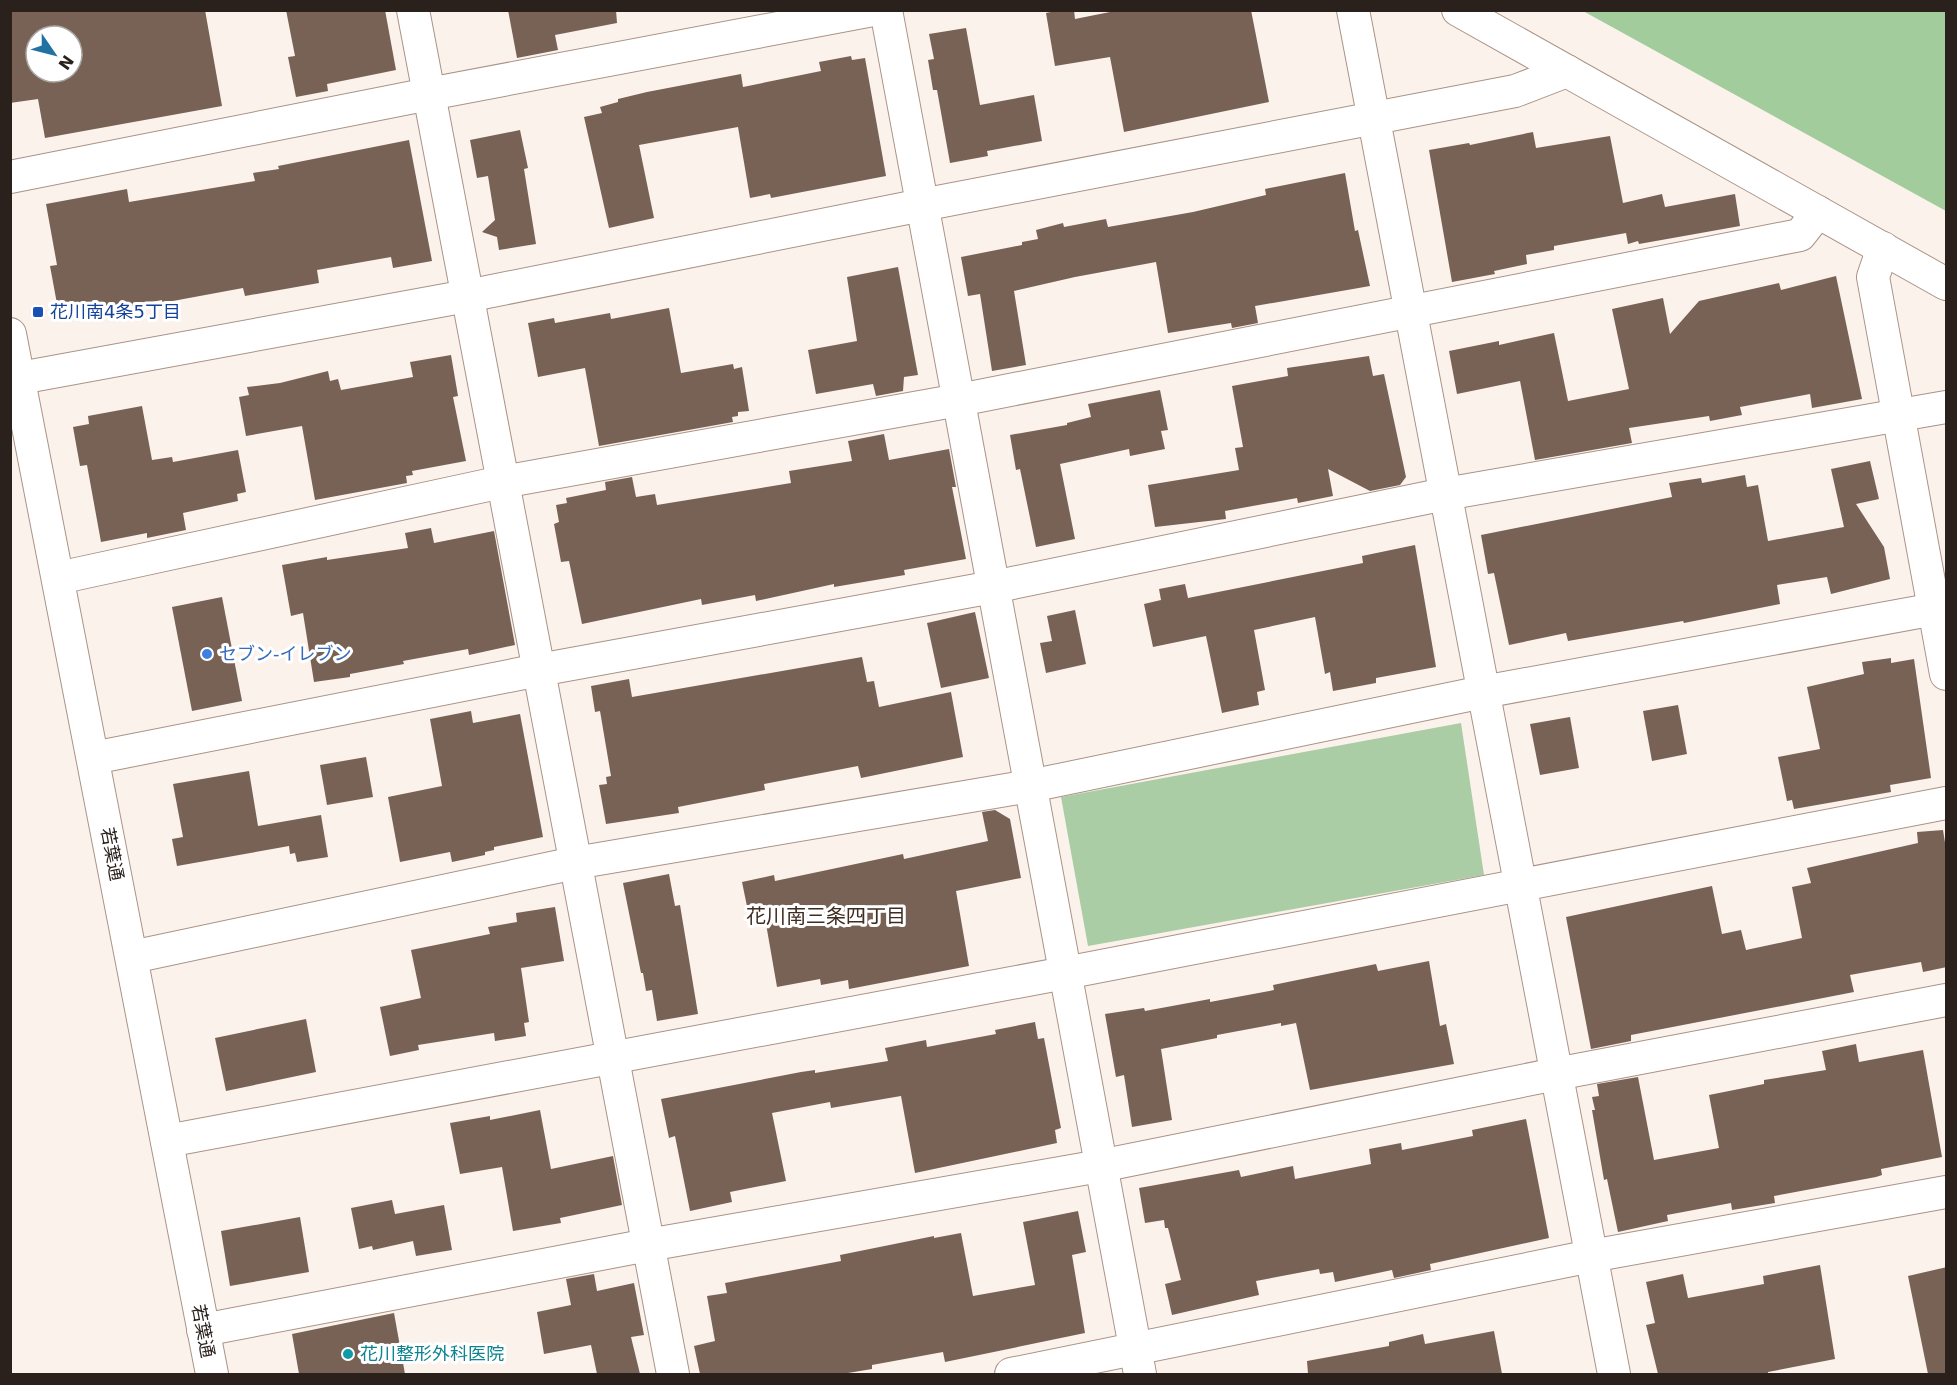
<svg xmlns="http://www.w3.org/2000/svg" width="1957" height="1385" font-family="'DejaVu Sans','Noto Sans JP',sans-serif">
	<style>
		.green { fill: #aacda5 }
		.forest { fill: #a2cc9c }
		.building { fill: #776255; fill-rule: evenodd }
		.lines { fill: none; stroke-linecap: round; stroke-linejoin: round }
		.minor-casing { stroke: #aa9386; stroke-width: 34 }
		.minor { stroke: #fff; stroke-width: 32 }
		.transit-dot { fill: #1a4fb4; stroke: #fff; stroke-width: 2 }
		.shop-dot { fill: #3f7fe0; stroke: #fff; stroke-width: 2 }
		.culture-dot { fill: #0f9aa8; stroke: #fff; stroke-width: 2 }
		.labels { text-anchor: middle; stroke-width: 6; stroke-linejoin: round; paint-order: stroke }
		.transit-label { font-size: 18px; fill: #164399; stroke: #fff; text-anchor: start }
		.shop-label { font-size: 18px; fill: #366cbe; stroke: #fff; text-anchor: start }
		.street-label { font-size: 18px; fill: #2a211c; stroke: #fff }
		.culture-label { font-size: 18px; fill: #0d838f; stroke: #fff; text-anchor: start }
		.neighbourhood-label { font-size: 20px; fill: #3f2c21; stroke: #fff }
	</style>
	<rect width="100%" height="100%" fill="#fcf2ec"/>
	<!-- green -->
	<path class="green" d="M 1461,723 L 1484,875 L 1088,946 L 1061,797 Z"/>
	<!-- forest -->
	<path class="forest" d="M 1583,11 L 1946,11 L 1946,211 Z"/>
	<!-- building -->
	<g class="building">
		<path d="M 10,10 L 205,10 L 222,106 L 45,138 L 38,99 L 10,103 ZM 36,36 L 72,36 L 72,72 L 36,72 Z"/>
		<path d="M 286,10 L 385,10 L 396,70 L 327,84 L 328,91 L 296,97 L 288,57 L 295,56 Z"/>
		<path d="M 508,10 L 616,10 L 617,23 L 555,35 L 558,50 L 517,58 Z"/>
		<path d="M 1060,10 L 1074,10 L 1075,19 L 1120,10 L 1251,10 L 1269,102 L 1124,132 L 1110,57 L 1055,66 L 1046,13 Z"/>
		<path d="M 966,28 L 980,105 L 1034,95 L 1042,141 L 987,151 L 988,156 L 950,163 L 937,90 L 933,90 L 928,60 L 934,59 L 929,34 Z"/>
		<path d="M 851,56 L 852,60 L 865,58 L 886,176 L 771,198 L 770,194 L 750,198 L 738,127 L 639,145 L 654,218 L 609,228 L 584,117 L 602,113 L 600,107 L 618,102 L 618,99 L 647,92 L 741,74 L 743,87 L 821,71 L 819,62 Z"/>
		<path d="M 520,130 L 528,168 L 524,169 L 536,244 L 499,250 L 497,237 L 482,232 L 495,220 L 488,176 L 477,178 L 470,140 Z"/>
		<path d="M 1533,132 L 1536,148 L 1610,136 L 1623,203 L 1662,194 L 1665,207 L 1735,194 L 1740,226 L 1639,244 L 1638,241 L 1628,244 L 1626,233 L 1554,246 L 1554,250 L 1526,255 L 1527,264 L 1494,271 L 1495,274 L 1452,282 L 1429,150 L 1469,143 L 1470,145 Z"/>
		<path d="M 409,140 L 432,261 L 393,268 L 391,257 L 317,270 L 319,283 L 245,296 L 243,288 L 162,303 L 162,300 L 60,320 L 50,266 L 57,265 L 46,204 L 127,189 L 129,202 L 255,181 L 253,173 L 279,169 L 278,166 Z"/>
		<path d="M 1345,173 L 1355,231 L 1358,230 L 1370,286 L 1255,306 L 1258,323 L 1232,328 L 1231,323 L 1168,333 L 1156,262 L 1075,277 L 1014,291 L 1026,365 L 992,371 L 980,294 L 968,296 L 961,257 L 1022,245 L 1022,242 L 1038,239 L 1036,230 L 1063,223 L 1064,227 L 1106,219 L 1108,227 L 1193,212 L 1266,195 L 1265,189 Z"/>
		<path d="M 898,267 L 918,375 L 904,377 L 903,391 L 876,396 L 873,384 L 816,394 L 808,350 L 857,341 L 847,277 Z"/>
		<path d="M 1836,276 L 1862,399 L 1812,408 L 1810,394 L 1740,407 L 1742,415 L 1710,421 L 1709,416 L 1629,428 L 1632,443 L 1535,460 L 1520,381 L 1457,394 L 1449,351 L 1499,341 L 1499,345 L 1554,333 L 1568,401 L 1629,389 L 1612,309 L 1663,298 L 1670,334 L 1699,301 L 1779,283 L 1781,290 Z"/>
		<path d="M 669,308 L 681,373 L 733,364 L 734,369 L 742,367 L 749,411 L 738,412 L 738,416 L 732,417 L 733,422 L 599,446 L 585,368 L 538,377 L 528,323 L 554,318 L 555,323 L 610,313 L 611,319 Z"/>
		<path d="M 451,355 L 458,396 L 453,397 L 466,461 L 412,471 L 413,475 L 406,476 L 407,483 L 315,500 L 302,426 L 246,436 L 239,397 L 249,395 L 247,387 L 280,383 L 328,371 L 330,381 L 338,379 L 341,390 L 413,377 L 410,362 Z"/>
		<path d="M 1369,356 L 1373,376 L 1384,374 L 1406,477 L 1400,485 L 1370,491 L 1328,469 L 1333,496 L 1298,503 L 1297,498 L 1225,511 L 1226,519 L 1155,527 L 1148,485 L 1239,470 L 1235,448 L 1243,447 L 1232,386 L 1288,376 L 1287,368 Z"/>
		<path d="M 1160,390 L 1168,430 L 1161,431 L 1165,449 L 1130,456 L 1129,449 L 1060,464 L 1075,539 L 1036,547 L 1020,469 L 1016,470 L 1010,435 L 1067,425 L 1067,423 L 1091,417 L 1088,404 Z"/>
		<path d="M 142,406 L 152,460 L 172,457 L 173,462 L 238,450 L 246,492 L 237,494 L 238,501 L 183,513 L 186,530 L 147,538 L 147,533 L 101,542 L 87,465 L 80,466 L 73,427 L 89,424 L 88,416 Z"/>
		<path d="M 884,434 L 889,460 L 949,449 L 956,487 L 952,487 L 966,559 L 904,570 L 905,575 L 834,587 L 834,584 L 756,601 L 755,595 L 702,605 L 701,599 L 582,624 L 569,561 L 561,562 L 554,524 L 559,522 L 556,505 L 567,503 L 566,498 L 606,490 L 605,482 L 632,477 L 636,497 L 655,494 L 657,505 L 791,483 L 789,471 L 852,461 L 848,441 Z"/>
		<path d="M 1870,461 L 1879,499 L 1856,504 L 1884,547 L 1890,579 L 1831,594 L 1827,577 L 1777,585 L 1780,604 L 1684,623 L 1683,621 L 1568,641 L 1566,633 L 1509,645 L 1494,573 L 1488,574 L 1481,535 L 1672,497 L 1669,483 L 1701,478 L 1702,483 L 1745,475 L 1747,487 L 1758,485 L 1768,541 L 1844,527 L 1831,469 Z"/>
		<path d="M 431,528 L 434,543 L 494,531 L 515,645 L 469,655 L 468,649 L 403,661 L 404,664 L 350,674 L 350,677 L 314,682 L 303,613 L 291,616 L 282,565 L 327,557 L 327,560 L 408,548 L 405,533 Z"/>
		<path d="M 1415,545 L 1436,667 L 1376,678 L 1376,683 L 1333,691 L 1330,672 L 1325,674 L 1315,617 L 1254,630 L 1265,690 L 1257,692 L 1259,705 L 1222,713 L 1206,636 L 1153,647 L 1144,604 L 1161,600 L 1159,589 L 1185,584 L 1188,598 L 1363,563 L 1362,556 Z"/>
		<path d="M 222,597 L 242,701 L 192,711 L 172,607 Z"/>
		<path d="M 1075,610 L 1086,664 L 1046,673 L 1040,643 L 1052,641 L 1047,616 Z"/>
		<path d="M 975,612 L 989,678 L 941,688 L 927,623 Z"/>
		<path d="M 862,657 L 867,682 L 874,681 L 879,707 L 951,692 L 963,757 L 861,778 L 858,766 L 764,784 L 765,790 L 678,807 L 679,813 L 606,824 L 599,785 L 607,784 L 606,777 L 611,776 L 600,711 L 595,712 L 591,686 L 629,679 L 632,697 Z"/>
		<path d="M 1891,658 L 1891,663 L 1914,659 L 1931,778 L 1890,785 L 1891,792 L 1794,809 L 1792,800 L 1787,801 L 1778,757 L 1820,749 L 1807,687 L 1864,674 L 1862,662 Z"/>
		<path d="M 1678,705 L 1687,754 L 1652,761 L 1643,711 Z"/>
		<path d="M 471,711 L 473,723 L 520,714 L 543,837 L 494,847 L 494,850 L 485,852 L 485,855 L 452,862 L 450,852 L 400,862 L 388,797 L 442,786 L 430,719 Z"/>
		<path d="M 1570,717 L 1579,768 L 1540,775 L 1530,724 Z"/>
		<path d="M 366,757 L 373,797 L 327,805 L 320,765 Z"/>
		<path d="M 249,771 L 258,826 L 321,815 L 328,857 L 297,862 L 295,853 L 290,854 L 289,846 L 177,866 L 172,839 L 183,837 L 173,784 Z"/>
		<path d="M 995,810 L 1010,819 L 1021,878 L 956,891 L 969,966 L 849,989 L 848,980 L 821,985 L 820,979 L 777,987 L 765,918 L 750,921 L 742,882 L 774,875 L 775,881 L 903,854 L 904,859 L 988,841 L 982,812 Z"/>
		<path d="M 1943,830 L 1947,855 L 1947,967 L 1923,972 L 1921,962 L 1850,975 L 1854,992 L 1631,1035 L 1631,1041 L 1591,1049 L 1566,917 L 1712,886 L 1722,934 L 1741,930 L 1746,950 L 1802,938 L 1792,887 L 1811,883 L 1807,868 L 1918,843 L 1917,832 Z"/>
		<path d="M 669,874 L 675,906 L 680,905 L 698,1014 L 657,1021 L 652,990 L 646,991 L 643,973 L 641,973 L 623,883 Z"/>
		<path d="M 555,907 L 564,961 L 521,968 L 529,1022 L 524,1023 L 526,1036 L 495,1041 L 494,1033 L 418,1045 L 419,1050 L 390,1056 L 380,1007 L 421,998 L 411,950 L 490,934 L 488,927 L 517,922 L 516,913 Z"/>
		<path d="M 1429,961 L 1440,1026 L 1446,1024 L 1454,1064 L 1310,1090 L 1296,1023 L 1281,1026 L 1281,1023 L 1217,1035 L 1217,1038 L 1161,1049 L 1172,1120 L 1132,1127 L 1124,1075 L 1116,1077 L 1105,1014 L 1144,1008 L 1145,1011 L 1210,999 L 1210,1002 L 1274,990 L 1273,985 L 1376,964 L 1378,971 Z"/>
		<path d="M 306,1019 L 316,1072 L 226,1091 L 215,1038 Z"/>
		<path d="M 1035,1022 L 1038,1039 L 1044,1038 L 1061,1128 L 1055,1130 L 1057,1143 L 915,1173 L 901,1096 L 831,1108 L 830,1102 L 772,1113 L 786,1181 L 730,1192 L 732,1202 L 690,1211 L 675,1136 L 669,1138 L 661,1099 L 801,1072 L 815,1070 L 815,1073 L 888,1061 L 885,1048 L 926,1040 L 927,1047 L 996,1034 L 995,1030 Z"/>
		<path d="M 1856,1044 L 1859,1062 L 1923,1050 L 1942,1157 L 1881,1169 L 1882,1175 L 1876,1177 L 1774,1196 L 1775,1203 L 1732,1210 L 1731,1203 L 1667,1215 L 1668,1221 L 1618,1232 L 1607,1179 L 1604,1180 L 1592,1110 L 1595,1110 L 1592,1097 L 1599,1096 L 1597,1084 L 1638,1077 L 1654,1160 L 1719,1148 L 1709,1095 L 1764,1084 L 1764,1080 L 1826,1070 L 1822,1051 Z"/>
		<path d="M 540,1110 L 551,1169 L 613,1156 L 622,1205 L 560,1218 L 561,1223 L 513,1231 L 502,1167 L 460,1174 L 450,1123 L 490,1116 L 490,1120 Z"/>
		<path d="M 1526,1119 L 1549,1238 L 1430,1264 L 1431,1270 L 1394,1278 L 1392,1270 L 1335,1282 L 1333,1272 L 1320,1274 L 1319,1269 L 1256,1281 L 1259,1295 L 1172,1315 L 1165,1284 L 1181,1280 L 1168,1228 L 1165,1228 L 1164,1220 L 1145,1223 L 1139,1188 L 1239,1170 L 1241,1177 L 1293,1166 L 1295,1179 L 1371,1164 L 1369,1149 L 1401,1143 L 1402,1150 L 1473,1136 L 1472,1130 Z"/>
		<path d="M 392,1200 L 395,1214 L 444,1205 L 452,1250 L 416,1256 L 413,1241 L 373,1250 L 372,1246 L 359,1249 L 351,1208 Z"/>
		<path d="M 1078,1211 L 1086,1252 L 1072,1255 L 1085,1333 L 945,1362 L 943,1352 L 872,1365 L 872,1369 L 842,1374 L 700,1374 L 694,1346 L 715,1341 L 707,1296 L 727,1293 L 725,1283 L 841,1261 L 840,1255 L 934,1236 L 934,1238 L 961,1233 L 973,1296 L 1035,1285 L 1023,1222 Z"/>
		<path d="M 300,1217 L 309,1272 L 230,1286 L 221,1231 Z"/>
		<path d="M 1820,1265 L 1835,1359 L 1768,1372 L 1768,1374 L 1658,1374 L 1646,1325 L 1655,1323 L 1646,1282 L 1683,1274 L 1688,1298 L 1764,1284 L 1763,1276 Z"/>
		<path d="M 1947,1267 L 1947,1374 L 1928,1374 L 1908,1276 Z"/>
		<path d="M 594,1274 L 597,1291 L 634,1283 L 644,1335 L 631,1337 L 640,1374 L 597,1374 L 591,1345 L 544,1354 L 537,1312 L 571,1305 L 566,1279 Z"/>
		<path d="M 394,1313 L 405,1374 L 299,1374 L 292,1334 Z"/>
		<path d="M 1494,1331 L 1502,1374 L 1308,1374 L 1307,1361 L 1389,1346 L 1389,1342 L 1423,1334 L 1425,1344 Z"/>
	</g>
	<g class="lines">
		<!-- minor casing -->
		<g class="minor-casing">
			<g id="minor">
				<path d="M 413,10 L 673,1374"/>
				<path d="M 886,10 L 1140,1374"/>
				<path d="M 1353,10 L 1614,1374"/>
				<path d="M 1458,10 L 1946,284"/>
				<path d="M 10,177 L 429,94 L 873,10"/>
				<path d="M 1883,248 L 1873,277 L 1946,674"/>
				<path d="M 10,334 L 212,1374"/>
				<path d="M 20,378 L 467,296 L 922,205 L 1515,91 L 1567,71"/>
				<path d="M 58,578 L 502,482 L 959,400 L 1800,235 L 1818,212"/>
				<path d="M 93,758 L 539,670 L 993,587 L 1445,494 L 1946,407"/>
				<path d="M 132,957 L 575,863 L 1030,786 L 1483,692 L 1946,607"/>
				<path d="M 167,1141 L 1065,973 L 1946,803"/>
				<path d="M 203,1330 L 648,1245 L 1100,1166 L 1556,1074 L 1946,1000"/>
				<path d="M 1011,1374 L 1591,1256 L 1946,1192"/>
			</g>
		</g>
		<!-- minor -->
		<use href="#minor" class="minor"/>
	</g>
	<!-- markers -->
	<rect class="transit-dot" x="32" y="306" width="12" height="12" rx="3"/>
	<circle class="shop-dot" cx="207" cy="654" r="6"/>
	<circle class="culture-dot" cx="348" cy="1354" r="6"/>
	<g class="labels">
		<!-- transit labels -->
		<g class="transit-label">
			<text x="50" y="318">花川南4条5丁目</text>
		</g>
		<!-- shop labels -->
		<g class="shop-label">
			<text x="219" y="660">セブン-イレブン</text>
		</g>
		<!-- street labels -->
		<g class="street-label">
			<text transform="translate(112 854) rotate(79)" y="6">若葉通</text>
			<text transform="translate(203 1331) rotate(79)" y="6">若葉通</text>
		</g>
		<!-- culture labels -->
		<g class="culture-label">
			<text x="360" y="1360">花川整形外科医院</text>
		</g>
		<!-- neighbourhood labels -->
		<g class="neighbourhood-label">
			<text x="826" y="923">花川南三条四丁目</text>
		</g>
	</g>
	<!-- border -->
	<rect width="1957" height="1385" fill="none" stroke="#2a211c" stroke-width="24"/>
	<!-- north arrow -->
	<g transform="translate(54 54) rotate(125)"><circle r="28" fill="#ffffff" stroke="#aaa6a4" stroke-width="1.5"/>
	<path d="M0-4.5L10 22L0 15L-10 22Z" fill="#2172a3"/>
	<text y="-9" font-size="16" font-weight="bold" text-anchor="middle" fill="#2a211c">N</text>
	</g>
</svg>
